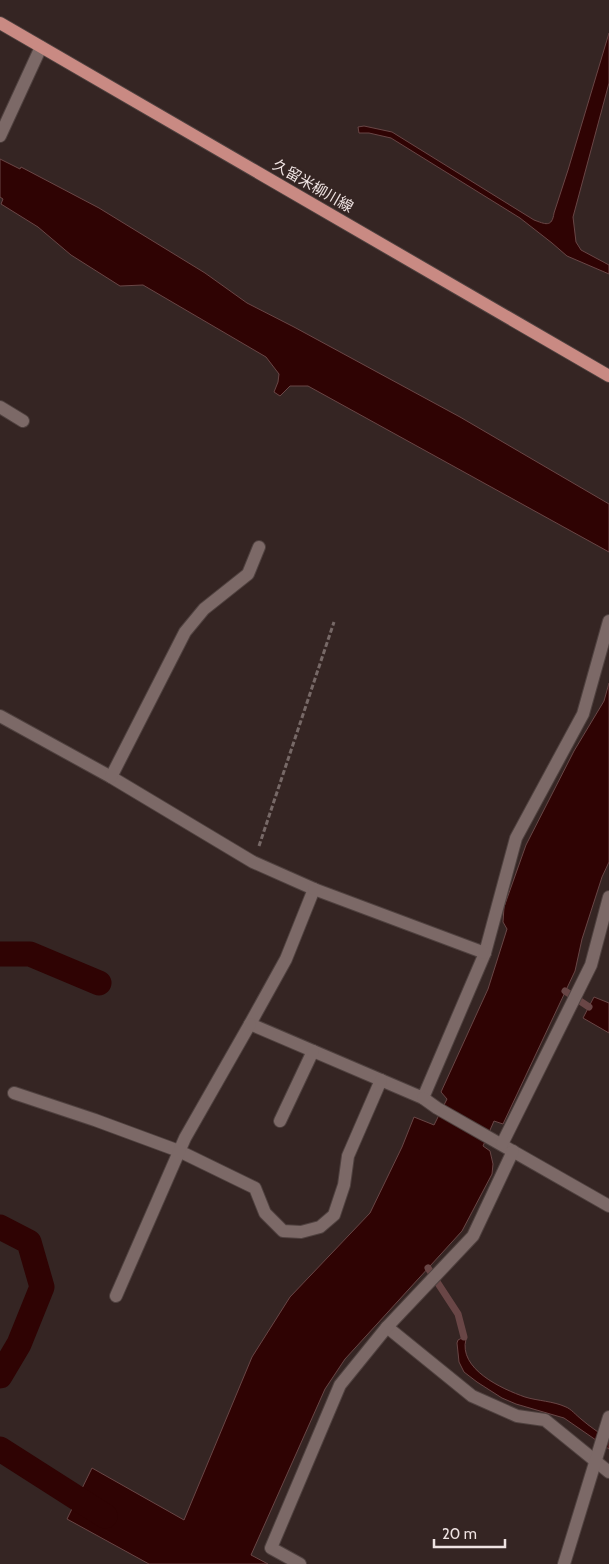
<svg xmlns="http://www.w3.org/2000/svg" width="609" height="1564" font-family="Cabin,'Noto Sans JP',sans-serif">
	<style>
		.water { fill: #2f0303; stroke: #694646 }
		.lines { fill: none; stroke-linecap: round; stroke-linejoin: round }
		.stream { stroke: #694646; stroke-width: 7 }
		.canal { stroke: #2f0303; stroke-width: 25 }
		.minor-casing { stroke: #4f413f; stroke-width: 14 }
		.major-casing { stroke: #4f413f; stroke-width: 14 }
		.path { stroke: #776967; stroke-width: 3; stroke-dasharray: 5 2.5; stroke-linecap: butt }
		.minor { stroke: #7c6967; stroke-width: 12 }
		.major { stroke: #c98a83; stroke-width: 12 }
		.labels { text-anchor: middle; stroke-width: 4.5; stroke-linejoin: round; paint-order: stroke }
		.street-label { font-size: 15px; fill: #efe3e2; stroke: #352523 }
	</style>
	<rect width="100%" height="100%" fill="#352523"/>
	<!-- water -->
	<g class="water">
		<path d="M 609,33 L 609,83 L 573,217 L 576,242 L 581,250 L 609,265 L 609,274 L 567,256 L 552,243 L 520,218 L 391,138 L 369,133 L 359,133 L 358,127 L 364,126 L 392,132 L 534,220 C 545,224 552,228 554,213 L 568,170 Z"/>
		<path d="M 0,159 L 20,169 L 21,167 L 99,208 L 205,273 L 247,303 L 294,327 L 460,417 L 609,504 L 609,552 L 308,386 L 290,386 L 280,396 L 274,392 L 278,382 L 279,374 L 266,357 L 143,285 L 120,286 L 71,255 L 38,227 L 1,204 L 3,199 L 0,197 Z"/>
		<path d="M 609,683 L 609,862 L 602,877 L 582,939 L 575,971 L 503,1124 L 494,1121 L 483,1146 L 490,1151 L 493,1164 L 492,1174 L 462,1231 L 345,1359 L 325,1389 L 251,1555 L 268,1564 L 149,1564 L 67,1519 L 92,1468 L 184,1520 L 252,1357 L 290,1297 L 370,1213 L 402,1147 L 414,1117 L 434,1125 L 447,1099 L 441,1092 L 488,989 L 507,929 L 503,922 L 504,907 L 526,845 L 574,751 L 604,701 Z"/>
		<path d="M 594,997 L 609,1003 L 609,1033 L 583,1018 Z"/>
		<path d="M 464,1337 L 466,1339 C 458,1369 502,1389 525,1397 C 538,1401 553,1401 566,1407 C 571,1409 576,1415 581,1419 C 590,1427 600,1433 609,1440 L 609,1449 L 564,1418 L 516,1404 L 502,1398 L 477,1382 L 464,1372 L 459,1362 L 457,1343 L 458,1340 Z"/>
	</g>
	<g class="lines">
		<!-- stream -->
		<g class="stream">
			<path d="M 565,991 L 589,1007"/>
			<path d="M 428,1268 L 458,1314 L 464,1337"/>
		</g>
		<!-- canal -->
		<g class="canal">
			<path d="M 0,954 L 30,954 L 99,983"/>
			<path d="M 0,1227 L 29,1242 L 42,1287 L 19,1344 L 0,1376"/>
			<path d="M 0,1449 L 105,1516"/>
		</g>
		<!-- minor casing -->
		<g class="minor-casing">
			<g id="minor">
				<path d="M 0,136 L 41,47"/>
				<path d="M 0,407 L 23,421"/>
				<path d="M 0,716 L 111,777 L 253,862 L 314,889 L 286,959 L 250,1024 L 423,1098 L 485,953 L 516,838 L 583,714 L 609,621"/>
				<path d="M 111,777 L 185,632 L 204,609 L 248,574 L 259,547"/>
				<path d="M 314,889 L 485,953"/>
				<path d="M 14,1093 L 95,1120 L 179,1151 L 255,1188 L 265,1213 L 283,1231 L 301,1232 L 320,1227 L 334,1215 L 344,1185 L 348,1156 L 381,1080"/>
				<path d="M 423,1098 L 437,1108 L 609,1206"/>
				<path d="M 280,1121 L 313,1051"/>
				<path d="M 502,1144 L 591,965 L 609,897"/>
				<path d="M 116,1296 L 185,1138 L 250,1024"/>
				<path d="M 387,1327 L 472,1396 L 517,1416 L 545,1420 L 609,1472"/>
				<path d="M 300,1564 L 271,1548 L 340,1385 L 387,1327 L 473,1236 L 513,1151"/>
				<path d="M 564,1564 L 609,1417"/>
			</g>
		</g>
		<!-- major casing -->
		<g class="major-casing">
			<path id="major" d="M 0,23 L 609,376"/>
		</g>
		<!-- path -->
		<path class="path" d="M 259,846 L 334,622"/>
		<!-- minor -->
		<use href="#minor" class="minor"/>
		<!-- major -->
		<use href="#major" class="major"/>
	</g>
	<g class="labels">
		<!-- street labels -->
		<g class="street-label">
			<text transform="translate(313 186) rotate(30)" y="5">久留米柳川線</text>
		</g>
	</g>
	<!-- scale -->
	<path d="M434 1539v8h71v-8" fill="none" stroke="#efe3e2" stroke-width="2.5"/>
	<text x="442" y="1539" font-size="15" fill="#efe3e2" stroke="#352523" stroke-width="4" paint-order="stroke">20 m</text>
</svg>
